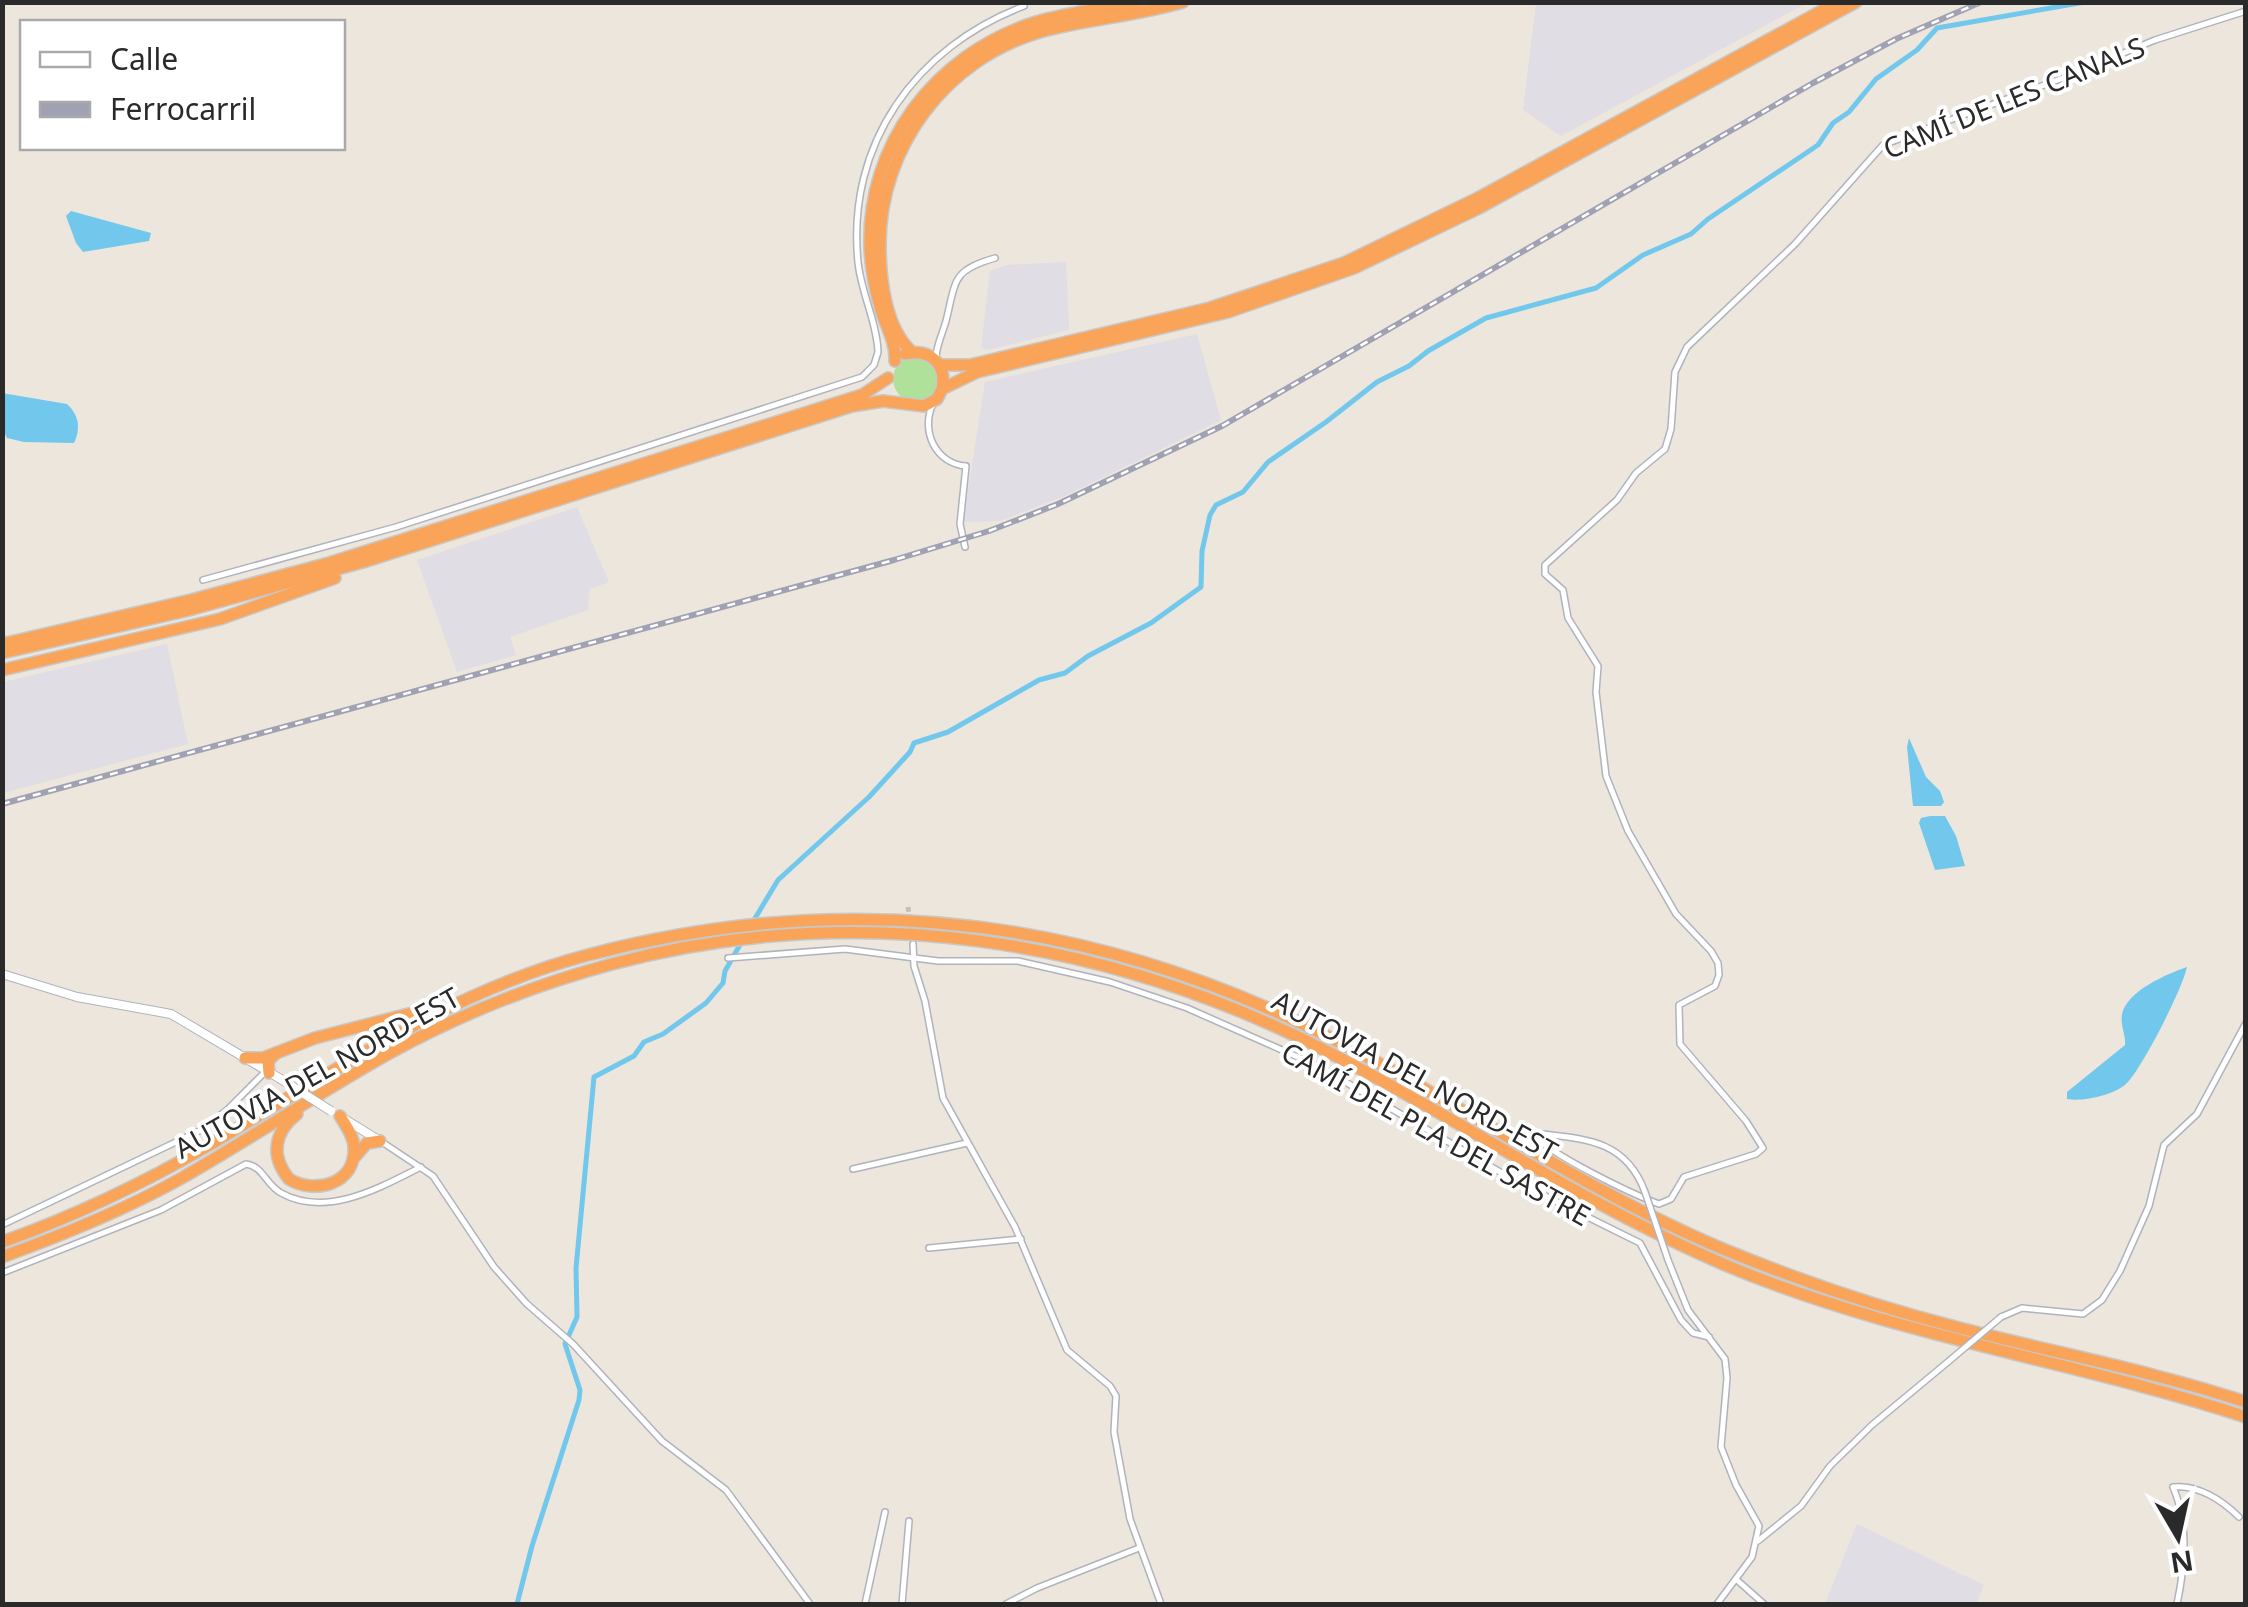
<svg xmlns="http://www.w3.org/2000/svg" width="2248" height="1607" font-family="'Noto Sans',sans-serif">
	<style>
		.industrial { fill: #e0dde5 }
		.green { fill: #b0e19a }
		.water { fill: #72c8ec }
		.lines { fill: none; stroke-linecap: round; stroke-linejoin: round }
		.canal { stroke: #72c8ec; stroke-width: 5 }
		.street-tunnel { stroke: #c5c0b9; stroke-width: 5; stroke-dasharray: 5 2.5; stroke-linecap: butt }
		.street-casing { stroke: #b0b3be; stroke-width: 8 }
		.secondary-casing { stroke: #b0b3be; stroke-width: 10 }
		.highway-casing { stroke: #c8c8c8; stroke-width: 14 }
		.street { stroke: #fff; stroke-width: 5 }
		.secondary { stroke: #fff; stroke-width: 8 }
		.highway { stroke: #faa45a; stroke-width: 11 }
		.rail-casing { stroke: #a0a2b4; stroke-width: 6 }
		.rail { stroke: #fff; stroke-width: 2.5; stroke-dasharray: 8; stroke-linecap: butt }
		.street-bridge-casing { stroke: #b0b3be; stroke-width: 8; stroke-linecap: butt }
		.secondary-bridge-casing { stroke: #b0b3be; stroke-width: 10; stroke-linecap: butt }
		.street-bridge { stroke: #fff; stroke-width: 5 }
		.secondary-bridge { stroke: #fff; stroke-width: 8 }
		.labels { text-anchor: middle; stroke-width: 8; stroke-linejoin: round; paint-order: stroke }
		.street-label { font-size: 28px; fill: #2a2a2a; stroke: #fff }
	</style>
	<rect width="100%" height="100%" fill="#ece6dd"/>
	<!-- industrial -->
	<g class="industrial">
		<path d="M 1536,3 L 1536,2 L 1807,3 L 1561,136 L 1523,110 Z"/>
		<path d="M 1066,262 L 1069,330 L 988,350 L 981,348 L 990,271 L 1007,265 Z"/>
		<path d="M 1197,334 L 1221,420 L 1067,495 L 1000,521 L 963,522 L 985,382 Z"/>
		<path d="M 577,507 L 609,582 L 590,589 L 588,610 L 510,637 L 516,655 L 457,672 L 417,560 Z"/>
		<path d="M 167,644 L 188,744 L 3,793 L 3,682 Z"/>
		<path d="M 1857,1524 L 1984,1585 L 1976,1604 L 1825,1604 Z"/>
	</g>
	<!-- green -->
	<circle class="green" cx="916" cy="379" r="23"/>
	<!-- water -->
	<g class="water">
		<path d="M 71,211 L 151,233 L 149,241 L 83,252 L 76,243 L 66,216 Z"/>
		<path d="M 2,393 L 67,404 C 79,415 81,428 74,443 L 24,442 L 7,438 L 3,430 Z"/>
		<path d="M 1909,738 L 1926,777 L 1940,791 L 1944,802 L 1941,806 L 1913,806 L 1907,747 Z"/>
		<path d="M 1930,816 L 1945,816 L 1956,836 L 1965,866 L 1935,870 L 1919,823 L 1921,818 Z"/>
		<path d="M 2187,967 C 2182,990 2144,1064 2128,1082 C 2116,1095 2083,1102 2067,1099 L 2067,1092 L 2125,1045 C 2126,1035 2120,1025 2122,1014 C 2127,991 2167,974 2187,967 Z"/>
	</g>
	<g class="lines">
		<!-- canal -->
		<g class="canal">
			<path d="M 751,925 L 778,880 L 869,797 L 910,752 L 914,743 L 948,732 L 1039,680 L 1065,673 L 1088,656 L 1151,623 L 1201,587 L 1202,551 L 1210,515 L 1216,505 L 1243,492 L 1268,462 L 1326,422 L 1377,382 L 1409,366 L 1428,351 L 1486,318 L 1596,288 L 1643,255 L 1691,234 L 1708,219 L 1818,145 L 1833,123 L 1849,112 L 1876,79 L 1917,50 L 1937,28 L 2085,2"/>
			<path d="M 517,1604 L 532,1546 L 579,1400 L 580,1390 L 565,1344 L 577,1317 L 576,1268 L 594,1077 L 634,1056 L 644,1042 L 663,1034 L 706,1003 L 723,983 L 725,971 L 741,943"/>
		</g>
		<!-- street-tunnel -->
		<path class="street-tunnel" d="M 908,907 L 912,936"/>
		<!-- street casing -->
		<g class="street-casing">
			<g id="street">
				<path d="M 936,357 C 937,342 944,331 947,317 C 956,278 954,270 995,258"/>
				<path d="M 933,404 C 920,431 936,464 966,466 L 960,524 L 965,547"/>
				<path d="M 203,580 L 396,527 L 862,377 L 874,365 L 878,352 C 877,322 861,293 858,262 C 846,144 916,47 1024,6"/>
				<path d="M 913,944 L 914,966 L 925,1001 L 943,1098 L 1015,1227 L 1067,1350 L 1110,1386 L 1116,1396 L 1114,1432 L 1130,1519 L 1161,1604"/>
				<path d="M 728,958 L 845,949 L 938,961 L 1018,961 L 1110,982 L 1187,1008 L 1318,1066 L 1519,1183 L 1640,1243 L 1681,1320 L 1693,1333 L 1709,1337"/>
				<path d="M 1532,1133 C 1548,1154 1632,1194 1659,1204 L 1671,1199 L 1684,1177 L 1756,1154 L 1763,1148 L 1746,1121 L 1680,1044 L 1679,1005 L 1715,986 L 1719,975 L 1718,963 L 1711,951 L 1676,914 L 1628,831 L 1606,776 L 1596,692 L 1598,666 L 1568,618 L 1563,590 L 1545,574 L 1545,565 L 1617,500 L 1636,473 L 1665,449 L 1671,429 L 1675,372 L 1687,347 L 1795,244 L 1883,145 L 2063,78 L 2155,40 L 2246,11"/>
				<path d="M 1533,1133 C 1583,1139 1625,1138 1645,1192"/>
				<path d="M 382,1142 L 433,1176 L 494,1267 L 527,1304 L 573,1344 L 662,1441 L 726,1490 L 810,1604"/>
				<path d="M 853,1169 L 967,1143"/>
				<path d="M 2,1225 L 201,1130 L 227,1110 L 266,1071"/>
				<path d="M 929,1248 L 1021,1239"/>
				<path d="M 1668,1260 L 1688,1310 L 1725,1359 L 1727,1378 L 1721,1447 L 1736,1485 L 1759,1526 L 1752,1557 L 1717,1604"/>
				<path d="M 2,1273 L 161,1210 L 246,1164 C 263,1166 266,1185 281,1193 C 327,1218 379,1188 421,1167"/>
				<path d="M 2001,1317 L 2022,1308 L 2083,1314 L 2102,1300 L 2120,1271 L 2149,1206 L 2164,1145 L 2197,1114 L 2246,1023"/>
				<path d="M 1758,1541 L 1801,1506 L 1830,1466 L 1872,1425 L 1949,1361"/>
				<path d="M 1738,1581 L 1764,1604"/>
				<path d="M 865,1604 L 885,1512"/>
				<path d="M 902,1604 L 909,1521"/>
				<path d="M 1006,1604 L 1037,1588 L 1139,1548"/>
				<path d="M 2177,1604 C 2185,1566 2189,1524 2173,1487 C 2197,1484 2222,1500 2239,1517"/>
			</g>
		</g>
		<!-- secondary casing -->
		<g class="secondary-casing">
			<g id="secondary">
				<path d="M 2,974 L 77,997 L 171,1014 L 279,1078"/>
				<path d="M 346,1120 L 380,1141"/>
			</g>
		</g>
		<!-- highway casing -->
		<g class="highway-casing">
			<g id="highway">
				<path d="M 912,352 C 885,328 880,278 880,244 C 880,147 946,59 1040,32 C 1087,19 1136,16 1183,2"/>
				<path d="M 905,354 C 930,348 947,364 942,389"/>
				<path d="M 895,361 C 896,342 886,327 881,310 C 875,290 871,270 870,249 C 866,145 935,55 1033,23 C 1067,12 1104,9 1139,2"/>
				<path d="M 940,365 L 970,365 L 1210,308 L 1344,263 L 1478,198 L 1838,2"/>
				<path d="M 2,644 L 191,600 L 329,563 L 862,395 L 888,378"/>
				<path d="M 2,653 L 185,611 L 363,562 L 852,406 L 883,401 L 924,406 L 937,399 L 942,389 L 977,372 L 1228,312 L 1354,268 L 1479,208 L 1856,2"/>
				<path d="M 2,670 L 220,619 L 335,578"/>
				<path d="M 245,1058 L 263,1058 L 315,1038 L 436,1007"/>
				<path d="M 269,1073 L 268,1061 L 276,1053"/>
				<path d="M 297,1114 C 274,1132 270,1156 289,1179 C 315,1195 357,1184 354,1146 C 353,1135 346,1126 340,1116"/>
				<path d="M 353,1159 L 367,1143 L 380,1141"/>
				<path d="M 2,1242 C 75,1216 144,1183 211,1144 C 332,1073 450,991 588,955 C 850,886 1099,918 1339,1042 C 1469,1109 1588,1192 1723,1249 C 1798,1280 1874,1306 1952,1326 C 2050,1352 2149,1370 2246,1402"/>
				<path d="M 2,1257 C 63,1235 124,1210 180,1179 C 250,1139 317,1094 388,1054 C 458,1015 534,985 612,964 C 855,899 1107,938 1328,1052 C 1461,1120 1585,1205 1723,1264 C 1892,1336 2073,1360 2246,1417"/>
			</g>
		</g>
		<!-- street -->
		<use href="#street" class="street"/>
		<!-- secondary -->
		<use href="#secondary" class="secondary"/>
		<!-- highway -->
		<use href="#highway" class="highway"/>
		<!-- rail casing -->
		<g class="rail-casing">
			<path id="rail" d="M 2,804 L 894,560 L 989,531 L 1058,504 L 1222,426 L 1813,83 L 1896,39 L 1981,2"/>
		</g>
		<!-- rail -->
		<use href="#rail" class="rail"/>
		<!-- street-bridge casing -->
		<g class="street-bridge-casing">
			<g id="street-bridge">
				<path d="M 1645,1192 L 1668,1260"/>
				<path d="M 1949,1361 L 2001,1317"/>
			</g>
		</g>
		<!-- secondary-bridge casing -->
		<g class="secondary-bridge-casing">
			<path id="secondary-bridge" d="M 279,1078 L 331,1111"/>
		</g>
		<!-- street-bridge -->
		<use href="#street-bridge" class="street-bridge"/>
		<!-- secondary-bridge -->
		<use href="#secondary-bridge" class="secondary-bridge"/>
	</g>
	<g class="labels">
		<!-- street labels -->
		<g class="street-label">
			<text transform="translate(2014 98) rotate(-22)" y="10">CAMÍ DE LES CANALS</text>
			<text transform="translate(317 1073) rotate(-29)" y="10">AUTOVIA DEL NORD-EST</text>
			<text transform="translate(1415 1076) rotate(29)" y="10">AUTOVIA DEL NORD-EST</text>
			<text transform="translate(1436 1134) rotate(29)" y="10">CAMÍ DEL PLA DEL SASTRE</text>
		</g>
	</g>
	<!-- border -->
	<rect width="2248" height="1607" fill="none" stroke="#2a2a2a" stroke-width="10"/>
	<!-- legend -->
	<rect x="20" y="20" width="325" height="130" fill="#ffffff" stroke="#aaaaaa" stroke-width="2.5"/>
	<rect x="40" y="52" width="50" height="15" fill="#ffffff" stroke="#aaaaaa" stroke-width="2.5"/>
	<text x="110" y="70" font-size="30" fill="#2a2a2a">Calle</text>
	<rect x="40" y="102" width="50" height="15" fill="#a0a2b4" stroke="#aaaaaa" stroke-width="2.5"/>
	<text x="110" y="120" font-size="30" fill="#2a2a2a">Ferrocarril</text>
	<!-- north arrow -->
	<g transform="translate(2178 1537) rotate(171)" stroke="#ffffff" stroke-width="8" paint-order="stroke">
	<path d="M0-8L18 38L0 25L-18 38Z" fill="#2a2a2a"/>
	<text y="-15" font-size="28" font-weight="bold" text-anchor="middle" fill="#2a2a2a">N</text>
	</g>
</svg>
